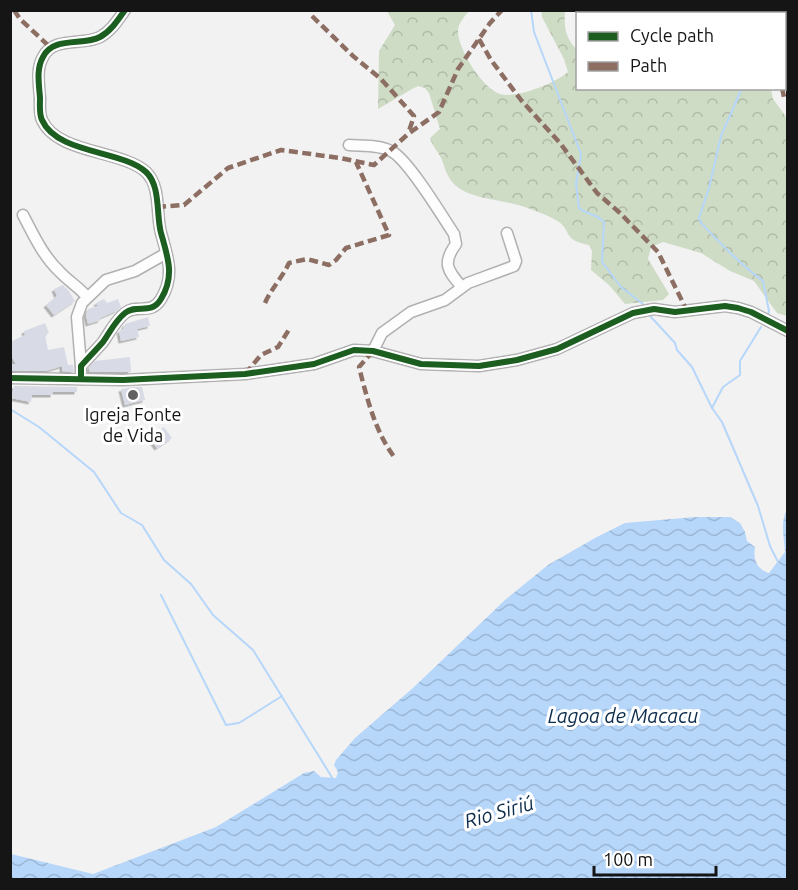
<svg xmlns="http://www.w3.org/2000/svg" width="798" height="890" font-family="Ubuntu,sans-serif">
	<style>
		.forest { fill: url(#forest-crowns) }
		.water { fill: url(#water-waves) }
		.lines { fill: none; stroke-linecap: round; stroke-linejoin: round }
		.stream { stroke: #b6d6fa; stroke-width: 2 }
		.building { fill: #d8dbe6; filter: url(#shadow) }
		.minor-casing { stroke: #b1b1b1; stroke-width: 13 }
		.minor { stroke: #fdfdfd; stroke-width: 10 }
		.quiet { stroke: #8d6e63; stroke-width: 4.5; stroke-dasharray: 9 4.5; stroke-linecap: butt }
		.cycleway-casing { stroke: #fff; stroke-width: 10 }
		.cycleway { stroke: #1b5e20; stroke-width: 6 }
		.poi-dot { fill: #626262; stroke: #fff; stroke-width: 2 }
		.labels { text-anchor: middle; stroke-width: 6; stroke-linejoin: round; paint-order: stroke }
		.poi-label { font-size: 18px; fill: #151515; stroke: #fff }
		.water-label { font-size: 20px; font-style: italic; fill: #0c2c4c; stroke: #fff }
	</style>
	<defs>
		<pattern id="forest-crowns" width="20" height="18" patternUnits="userSpaceOnUse" patternTransform="scale(1.5)"><rect width="20" height="18" fill="#cedbc5"/><path d="M2 6a3 3 0 1 1 6 0M12 15a3 3 0 1 1 6 0" fill="none" stroke="#b0bba8"/></pattern>
		<pattern id="water-waves" width="16" height="10" patternUnits="userSpaceOnUse" patternTransform="scale(1.5)"><rect width="16" height="10" fill="#b6d6fa"/><path d="M0 5q4-4 8 0t8 0" fill="none" stroke="#9cb7d5"/></pattern>
		<filter id="shadow"><feDropShadow dx="-2.5" dy="2.5" stdDeviation="0" flood-color="#0004"/></filter>
	</defs>
	<rect width="100%" height="100%" fill="#f2f2f2"/>
	<!-- forest -->
	<path class="forest" d="M 541,10 L 565,11 C 564,28 565,37 577,50 L 578,88 L 663,88 L 676,90 L 681,88 L 771,89 L 773,99 L 787,118 L 787,316 L 777,313 L 754,281 L 730,271 L 701,253 L 663,242 L 651,247 L 648,259 L 669,294 L 663,300 L 625,304 L 609,285 L 591,270 L 592,251 L 589,245 C 560,240 574,229 554,219 C 542,213 527,207 514,204 C 495,199 467,198 453,183 C 446,175 445,167 441,158 C 438,151 432,146 430,138 L 440,129 L 429,93 L 425,88 L 418,86 L 412,89 L 378,109 L 379,51 L 395,25 L 387,11 L 469,11 C 465,16 458,23 458,31 C 458,49 482,88 500,94 C 517,99 555,83 568,72 L 564,59 L 542,17 Z"/>
	<!-- water -->
	<path class="water" d="M 787,509 L 787,879 L 11,879 L 11,854 L 93,874 L 216,827 L 304,773 L 314,771 L 321,777 L 336,778 L 338,772 L 334,765 L 336,760 L 355,738 L 413,688 L 505,600 L 548,565 L 595,538 L 625,523 L 695,517 L 730,517 L 740,523 L 745,532 L 747,541 L 755,547 C 753,559 756,569 769,573 L 785,552 C 784,536 780,523 787,509 Z"/>
	<g class="lines">
		<!-- stream -->
		<g class="stream">
			<path d="M 531,10 L 534,32 L 581,154 L 576,184 L 579,208 C 586,214 599,215 604,222 L 602,262 L 621,287 L 643,304"/>
			<path d="M 697,10 L 701,14"/>
			<path d="M 742,88 L 721,136 L 709,188 L 699,218 L 701,223 C 721,244 740,264 763,281 L 769,311 L 768,315"/>
			<path d="M 651,317 L 675,343 L 677,350 L 692,367 L 712,408 L 722,422 L 758,506 L 770,546 L 778,562"/>
			<path d="M 712,408 L 723,387 L 740,375 L 740,361 L 761,327"/>
			<path d="M 10,409 L 39,427 L 94,472 L 121,513 L 142,525 L 164,560 L 191,584 L 213,615 L 253,650 L 333,779"/>
			<path d="M 161,595 L 226,725 L 239,723 L 282,696"/>
		</g>
	</g>
	<!-- building -->
	<g class="building">
		<path d="M 63,285 L 69,291 L 75,301 L 54,315 L 46,305 L 57,296 L 54,289 Z"/>
		<path d="M 104,299 L 107,303 L 118,299 L 121,307 L 116,311 L 100,318 L 101,320 L 88,324 L 86,315 L 88,309 L 98,306 L 96,303 Z"/>
		<path d="M 148,317 L 150,326 L 137,329 L 139,337 L 121,341 L 119,331 L 123,329 L 125,324 Z"/>
		<path d="M 45,323 L 49,333 L 45,335 L 48,350 L 64,347 L 68,365 L 73,365 L 74,372 L 62,371 L 62,366 L 46,371 L 10,371 L 10,364 L 16,364 L 10,354 L 10,342 L 25,335 L 24,331 Z"/>
		<path d="M 130,357 L 131,372 L 90,372 L 89,368 L 95,361 Z"/>
		<path d="M 14,386 L 77,387 L 77,392 L 53,392 L 53,395 L 32,395 L 31,402 L 11,398 Z"/>
		<path d="M 132,387 L 142,387 L 145,400 L 125,405 L 121,389 Z"/>
		<path d="M 164,427 L 172,438 L 157,448 L 149,437 Z"/>
	</g>
	<g class="lines">
		<!-- minor casing -->
		<g class="minor-casing">
			<g id="minor">
				<path d="M 349,145 C 363,146 380,145 391,151 C 408,159 442,216 454,234 L 456,244 C 442,263 447,270 462,287"/>
				<path d="M 23,215 C 33,234 43,256 59,271 C 68,281 79,287 87,297"/>
				<path d="M 373,351 L 382,333 L 411,312 L 445,300 L 468,283 L 514,266 L 516,261 L 507,233"/>
				<path d="M 81,366 L 77,317 L 82,303 L 106,280 L 135,271 L 165,254"/>
				<path d="M 10,378 L 123,380 L 245,374 L 314,364 L 354,350 L 373,351 L 421,364 L 479,366 L 517,360 L 557,349 L 633,313 L 654,309 L 675,312 L 725,306 L 738,308 L 751,312 L 788,331"/>
				<path d="M 81,379 L 81,366 C 88,358 96,350 103,342 C 110,332 115,321 125,313 C 137,303 151,316 161,299 C 175,276 168,258 161,233 C 156,215 161,186 146,172 C 122,150 57,154 42,120 C 39,114 40,104 40,98 C 39,84 36,69 43,57 C 53,36 83,46 100,37 C 111,31 118,20 125,10"/>
			</g>
		</g>
		<!-- minor -->
		<use href="#minor" class="minor"/>
		<!-- quiet -->
		<g class="quiet">
			<path d="M 14,10 L 20,19 L 51,48"/>
			<path d="M 638,10 L 641,14"/>
			<path d="M 759,10 L 760,14"/>
			<path d="M 312,16 L 353,56 L 381,79 L 414,116 L 408,134"/>
			<path d="M 479,39 L 491,60 L 521,100 L 560,143 L 597,193 L 620,213 L 658,252 L 687,311"/>
			<path d="M 782,88 L 784,97 L 788,99"/>
			<path d="M 157,207 L 184,205 L 228,168 L 281,150 L 340,158 L 374,165 L 408,134 L 439,112 L 458,69 L 490,23 L 502,10"/>
			<path d="M 265,303 C 271,289 282,278 289,263 L 307,259 L 329,265 L 336,260 L 346,248 L 389,235 L 356,162"/>
			<path d="M 373,351 L 359,367 C 367,398 375,432 395,458"/>
			<path d="M 245,374 L 261,355 L 278,347 L 290,328"/>
		</g>
		<!-- cycleway casing -->
		<g class="cycleway-casing">
			<g id="cycleway">
				<path d="M 10,378 L 123,380 L 245,374 L 314,364 L 354,350 L 373,351 L 421,364 L 479,366 L 517,360 L 557,349 L 633,313 L 654,309 L 675,312 L 725,306 L 738,308 L 751,312 L 788,331"/>
				<path d="M 81,379 L 81,366 C 88,358 96,350 103,342 C 110,332 115,321 125,313 C 137,303 151,316 161,299 C 175,276 168,258 161,233 C 156,215 161,186 146,172 C 122,150 57,154 42,120 C 39,114 40,104 40,98 C 39,84 36,69 43,57 C 53,36 83,46 100,37 C 111,31 118,20 125,10"/>
			</g>
		</g>
		<!-- cycleway -->
		<use href="#cycleway" class="cycleway"/>
	</g>
	<!-- markers -->
	<circle class="poi-dot" cx="133" cy="395" r="6"/>
	<g class="labels">
		<!-- poi labels -->
		<g class="poi-label">
			<text x="133" y="421">Igreja Fonte<tspan x="133" dy="21">de Vida</tspan></text>
		</g>
		<!-- water labels -->
		<g class="water-label">
			<text x="623" y="723">Lagoa de Macacu</text>
			<text transform="translate(499 812) rotate(-16)" y="7">Rio Siriú</text>
		</g>
	</g>
	<!-- border -->
	<rect width="798" height="890" fill="none" stroke="#151515" stroke-width="24"/>
	<!-- legend -->
	<rect x="576" y="12" width="210" height="78" fill="#ffffff" stroke="#a1a1a1" stroke-width="1.5"/>
	<rect x="588" y="32" width="30" height="9" fill="#1b5e20" stroke="#a1a1a1" stroke-width="1.5"/>
	<text x="630" y="42" font-size="18" fill="#151515">Cycle path</text>
	<rect x="588" y="62" width="30" height="9" fill="#8d6e63" stroke="#a1a1a1" stroke-width="1.5"/>
	<text x="630" y="72" font-size="18" fill="#151515">Path</text>
	<!-- scale -->
	<path d="M594 866v9h122v-9" fill="none" stroke="#151515" stroke-width="3"/>
	<text x="603" y="866" font-size="18" fill="#151515" stroke="#ffffff" stroke-width="4.5" paint-order="stroke">100 m</text>
</svg>
